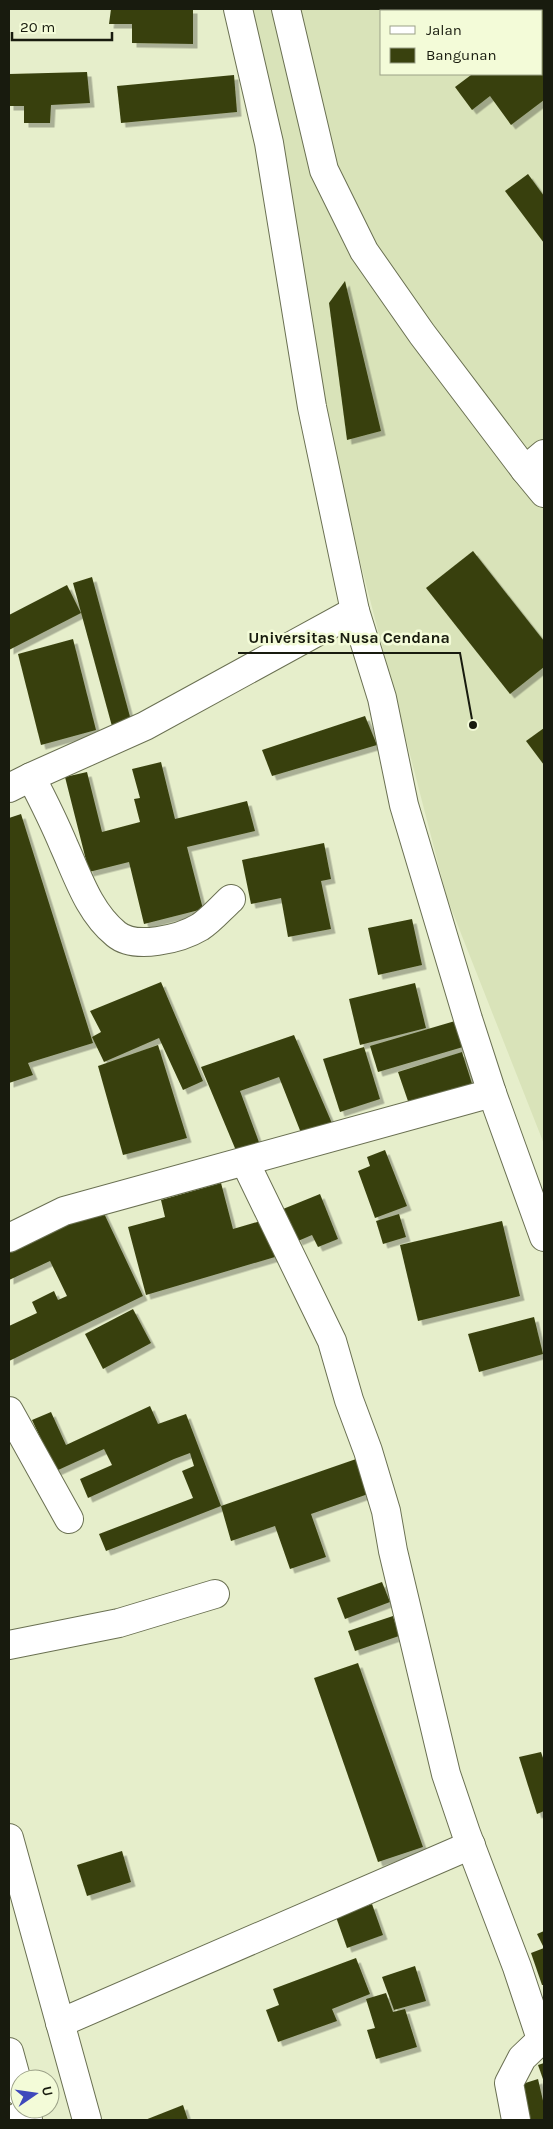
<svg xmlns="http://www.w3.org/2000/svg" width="553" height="2129" font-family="Karla,sans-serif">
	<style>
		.built { fill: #d9e3b9; fill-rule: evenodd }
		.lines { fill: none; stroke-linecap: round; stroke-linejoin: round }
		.canal { stroke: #8697e8; stroke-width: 35 }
		.building { fill: #39410e; filter: url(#shadow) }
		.minor-casing { stroke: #6a7052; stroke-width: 30 }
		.highway-casing { stroke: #6a7052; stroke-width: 30 }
		.minor { stroke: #fff; stroke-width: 28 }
		.highway { stroke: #fff; stroke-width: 28 }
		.leader { fill: none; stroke: #181b0e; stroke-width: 2 }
		.callout-dot { fill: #181b0e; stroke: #f3fbd8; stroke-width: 2 }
		.callout-label { font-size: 16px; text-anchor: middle; font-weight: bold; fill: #181b0e; stroke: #f3fbd8; stroke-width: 5; stroke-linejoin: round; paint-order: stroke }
	</style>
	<defs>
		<filter id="shadow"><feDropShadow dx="4.5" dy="4.5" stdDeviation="0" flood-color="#0004"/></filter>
	</defs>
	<rect width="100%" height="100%" fill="#e6eecb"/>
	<!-- built -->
	<path class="built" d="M 240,9 L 544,9 L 544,1144 L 447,898 L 358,553 ZM 382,11 L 542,11 L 542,74 L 382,74 Z"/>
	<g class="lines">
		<!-- canal -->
		<path class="canal" d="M 456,11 L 460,9"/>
	</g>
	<!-- building -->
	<g class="building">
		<path d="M 111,9 L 193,9 L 193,44 L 132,43 L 132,24 L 109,24 Z"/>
		<path d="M 478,9 L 544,9 L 544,100 L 511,125 L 490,96 L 472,110 L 455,87 L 471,75 L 470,74 L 542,74 L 542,11 L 475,11 Z"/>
		<path d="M 87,72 L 90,103 L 51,105 L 50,123 L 24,123 L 24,106 L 9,106 L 9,74 Z"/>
		<path d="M 234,75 L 237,112 L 121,123 L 117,86 Z"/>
		<path d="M 528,174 L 544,196 L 544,243 L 505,191 Z"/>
		<path d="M 345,281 L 381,431 L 347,440 L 329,303 Z"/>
		<path d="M 473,551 L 544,641 L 544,667 L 510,694 L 426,588 Z"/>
		<path d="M 92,577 L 132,724 L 113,730 L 73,583 Z"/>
		<path d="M 67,585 L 81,613 L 9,650 L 9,615 Z"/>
		<path d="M 73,639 L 96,730 L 41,745 L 18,654 Z"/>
		<path d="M 365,716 L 377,745 L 272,776 L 262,750 Z"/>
		<path d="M 544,728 L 544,765 L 526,741 Z"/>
		<path d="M 161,762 L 175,819 L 247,801 L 255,831 L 187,847 L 203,909 L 144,924 L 129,862 L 89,872 L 65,777 L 87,772 L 102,832 L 140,822 L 134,799 L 140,798 L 132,769 Z"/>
		<path d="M 21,814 L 93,1043 L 28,1063 L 33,1075 L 9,1083 L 9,818 Z"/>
		<path d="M 324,843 L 331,879 L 321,881 L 331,929 L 288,937 L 281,898 L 251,904 L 242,860 Z"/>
		<path d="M 412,919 L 422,965 L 378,975 L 368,928 Z"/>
		<path d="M 161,982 L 203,1081 L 183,1090 L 159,1038 L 104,1062 L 92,1037 L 101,1032 L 90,1011 Z"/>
		<path d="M 415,983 L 426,1028 L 360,1045 L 349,999 Z"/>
		<path d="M 455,1021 L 463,1047 L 378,1072 L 370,1046 Z"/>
		<path d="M 294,1035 L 334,1128 L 303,1138 L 279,1077 L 240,1091 L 260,1145 L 237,1153 L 201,1067 Z"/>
		<path d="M 158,1045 L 187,1138 L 123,1155 L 98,1066 Z"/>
		<path d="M 364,1047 L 380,1099 L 340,1112 L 323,1059 Z"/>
		<path d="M 462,1052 L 473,1087 L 410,1107 L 398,1072 Z"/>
		<path d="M 385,1150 L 407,1206 L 375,1218 L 358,1171 L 370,1166 L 367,1157 Z"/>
		<path d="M 221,1183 L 233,1229 L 264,1220 L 275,1257 L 146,1295 L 128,1227 L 165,1217 L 161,1200 Z"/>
		<path d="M 320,1194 L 338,1239 L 318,1247 L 312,1235 L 298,1241 L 283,1209 Z"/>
		<path d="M 101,1207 L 143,1296 L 9,1361 L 9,1326 L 37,1313 L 32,1302 L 54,1291 L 58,1300 L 67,1296 L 50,1261 L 9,1280 L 9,1250 Z"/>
		<path d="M 399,1214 L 406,1237 L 383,1244 L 376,1221 Z"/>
		<path d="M 502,1221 L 520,1296 L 418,1321 L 400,1245 Z"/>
		<path d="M 133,1309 L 151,1343 L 103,1369 L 85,1334 Z"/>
		<path d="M 534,1317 L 543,1354 L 479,1372 L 468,1334 Z"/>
		<path d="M 150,1406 L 158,1424 L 186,1414 L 221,1506 L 359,1458 L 371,1493 L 311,1514 L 326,1557 L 290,1569 L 275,1526 L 231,1541 L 221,1506 L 106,1551 L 99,1534 L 193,1498 L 182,1471 L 194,1466 L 190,1453 L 174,1459 L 88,1498 L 80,1479 L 112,1465 L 104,1449 L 56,1471 L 32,1420 L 51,1412 L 66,1445 Z"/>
		<path d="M 382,1582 L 390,1602 L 345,1619 L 337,1598 Z"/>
		<path d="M 393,1616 L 399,1636 L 355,1651 L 348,1631 Z"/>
		<path d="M 358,1663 L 423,1847 L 378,1862 L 314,1678 Z"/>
		<path d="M 541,1752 L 544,1761 L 544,1811 L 537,1814 L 519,1757 Z"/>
		<path d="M 122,1851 L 131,1882 L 87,1896 L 77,1865 Z"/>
		<path d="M 372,1904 L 383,1935 L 347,1948 L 336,1917 Z"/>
		<path d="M 544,1931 L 544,1985 L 542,1985 L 531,1953 L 544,1948 L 537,1934 Z"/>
		<path d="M 356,1958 L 370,1994 L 332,2009 L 337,2021 L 278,2042 L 266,2010 L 279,2005 L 273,1989 Z"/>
		<path d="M 415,1966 L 426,2001 L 394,2010 L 382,1977 Z"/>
		<path d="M 386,1993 L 393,2012 L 405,2009 L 417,2047 L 376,2059 L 367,2030 L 375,2028 L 366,1999 Z"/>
		<path d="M 544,2063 L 544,2082 L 538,2065 Z"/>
		<path d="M 538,2079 L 544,2105 L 544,2120 L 527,2120 L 519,2085 Z"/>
		<path d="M 183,2105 L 188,2120 L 145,2120 Z"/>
	</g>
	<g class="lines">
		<!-- minor casing -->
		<g class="minor-casing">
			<g id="minor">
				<path d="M 238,9 L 269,143 L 312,407 L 355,611 L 382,698 L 404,805 L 468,1019 L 492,1093 L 544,1237"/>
				<path d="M 286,9 L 324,170 L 364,251 L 422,334 L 525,470 L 544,493"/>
				<path d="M 525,470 L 544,454"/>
				<path d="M 31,777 L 145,726 L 355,611"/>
				<path d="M 9,788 L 31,777 C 43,800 54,822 64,846 C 78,877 89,912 116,934 C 135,950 180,939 200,927 C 211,920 221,908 231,899"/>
				<path d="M 245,1162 L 332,1341 L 349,1400 L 368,1451 L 386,1511 L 393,1551 L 446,1774 L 466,1833 L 517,1967 L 541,2039"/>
				<path d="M 9,1238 L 64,1211 L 492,1093"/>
				<path d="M 9,1411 L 69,1519"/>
				<path d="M 9,1645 L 119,1623 L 215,1594"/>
				<path d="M 60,2023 L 471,1845"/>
				<path d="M 10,2120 L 27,2115"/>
				<path d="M 516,2120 L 509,2083 L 522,2058 L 544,2037"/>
			</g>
		</g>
		<!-- highway casing -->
		<g class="highway-casing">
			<g id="highway">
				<path d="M 9,1838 L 87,2120"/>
				<path d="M 9,2052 L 20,2092"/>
				<path d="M 25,2109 L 28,2120"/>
			</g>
		</g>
		<!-- minor -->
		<use href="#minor" class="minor"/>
		<!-- highway -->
		<use href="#highway" class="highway"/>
	</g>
	<!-- callouts -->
	<path class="leader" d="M473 725L460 653H238"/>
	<circle class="callout-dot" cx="473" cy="725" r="5"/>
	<g class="callout-label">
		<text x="349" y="643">Universitas Nusa Cendana</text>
	</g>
	<!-- border -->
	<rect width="553" height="2129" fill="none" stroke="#181b0e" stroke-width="20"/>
	<!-- legend -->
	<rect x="380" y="10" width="162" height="65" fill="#f3fbd8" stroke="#9ba187"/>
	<rect x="390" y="26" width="25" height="8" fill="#ffffff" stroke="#9ba187"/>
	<text x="426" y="35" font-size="15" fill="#181b0e">Jalan</text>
	<rect x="390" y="48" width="25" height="15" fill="#39410e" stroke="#9ba187"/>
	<text x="426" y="60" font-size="15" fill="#181b0e">Bangunan</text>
	<!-- north arrow -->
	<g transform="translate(35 2094) rotate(77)"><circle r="24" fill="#f3fbd8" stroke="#9ba187"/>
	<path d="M0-4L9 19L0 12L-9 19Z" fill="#3f48bc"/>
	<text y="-8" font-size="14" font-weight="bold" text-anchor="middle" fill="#181b0e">U</text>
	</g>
	<!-- scale -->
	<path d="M12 32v8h100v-8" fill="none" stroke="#181b0e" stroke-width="2.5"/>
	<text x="20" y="32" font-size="15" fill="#181b0e" stroke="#f3fbd8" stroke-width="4" paint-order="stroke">20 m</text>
</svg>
